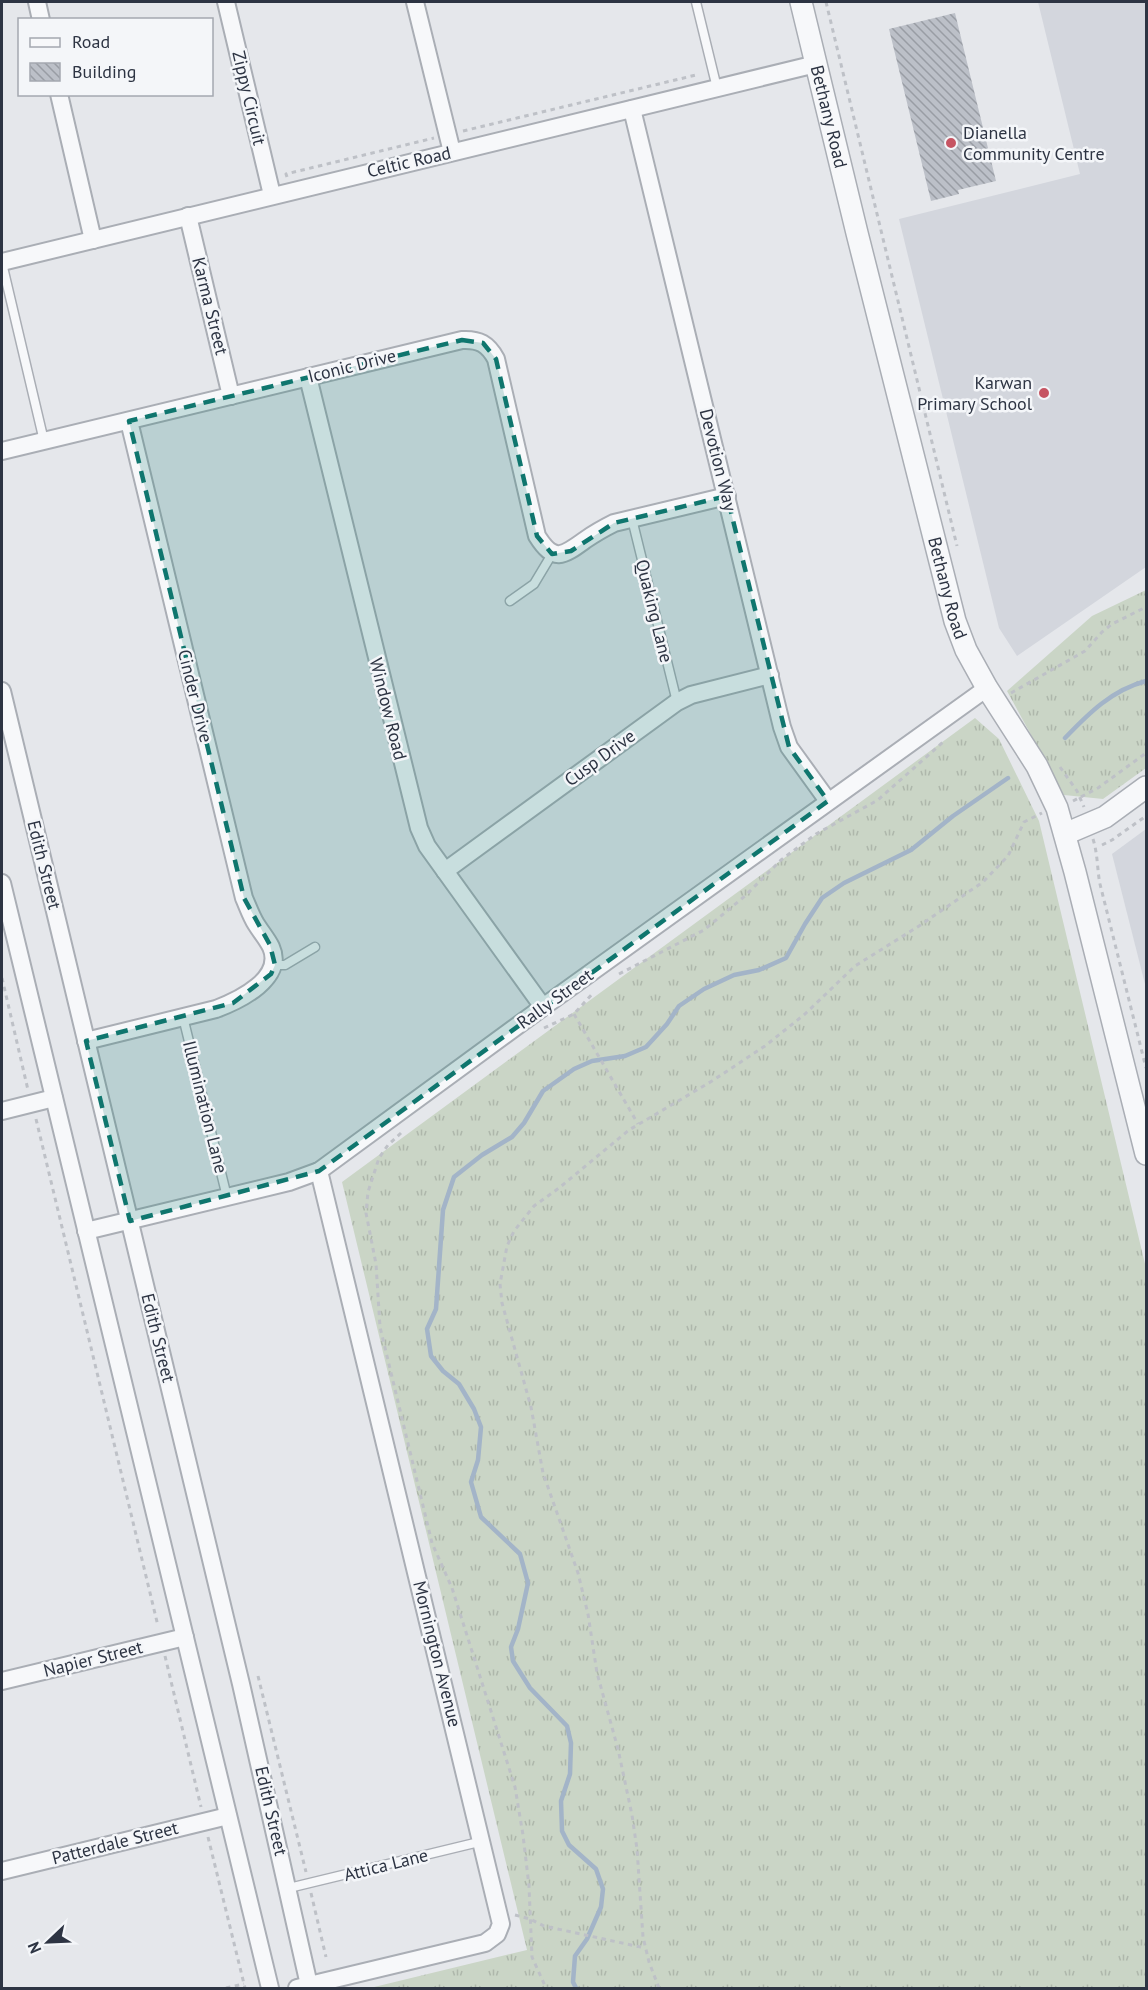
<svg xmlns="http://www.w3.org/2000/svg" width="1148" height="1990" font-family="'PT Sans',sans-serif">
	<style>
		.built { fill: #d3d6dd }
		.grass { fill: url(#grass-tufts) }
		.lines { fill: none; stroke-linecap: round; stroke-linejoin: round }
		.stream { stroke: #a3b4c8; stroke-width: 4.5 }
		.building { fill: url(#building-back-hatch) }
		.service-casing { stroke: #aaaeb5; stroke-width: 11 }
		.minor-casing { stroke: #aaaeb5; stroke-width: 20 }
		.tertiary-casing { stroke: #aaaeb5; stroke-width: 24 }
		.path { stroke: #bec1c7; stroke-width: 3; stroke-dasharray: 4.5 4.5; stroke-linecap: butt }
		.service { stroke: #f7f8fa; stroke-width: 8 }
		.minor { stroke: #f7f8fa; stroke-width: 16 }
		.tertiary { stroke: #f7f8fa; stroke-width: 21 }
		.marked { fill: #0f766e; fill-opacity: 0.2; stroke: #0f766e; stroke-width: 4.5; stroke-dasharray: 12 8; stroke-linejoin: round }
		.poi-dot { fill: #c65462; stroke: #f4f6f9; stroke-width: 2 }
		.labels { text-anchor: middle; stroke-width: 5; stroke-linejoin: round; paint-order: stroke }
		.street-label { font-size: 18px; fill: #2d3443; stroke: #f4f6f9 }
		.poi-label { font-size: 18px; fill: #2d3443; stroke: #f4f6f9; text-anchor: start }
	</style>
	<defs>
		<pattern id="grass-tufts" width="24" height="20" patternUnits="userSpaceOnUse" patternTransform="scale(1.5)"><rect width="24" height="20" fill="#cad5c6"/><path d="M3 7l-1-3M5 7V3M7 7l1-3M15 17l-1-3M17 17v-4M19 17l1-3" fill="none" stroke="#aeb7ab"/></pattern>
		<pattern id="building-back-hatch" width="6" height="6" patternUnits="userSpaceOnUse" patternTransform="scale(1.5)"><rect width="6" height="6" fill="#bcc0c8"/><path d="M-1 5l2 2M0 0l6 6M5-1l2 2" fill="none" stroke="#999da4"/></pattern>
	</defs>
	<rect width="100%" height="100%" fill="#e5e7eb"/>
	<!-- built -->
	<g class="built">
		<path d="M 1038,2 L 1146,2 L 1146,567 L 1017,656 L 999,628 L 899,219 L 1080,174 Z"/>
		<path d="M 1146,829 L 1146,988 L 1112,854 Z"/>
	</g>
	<!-- grass -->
	<g class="grass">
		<path d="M 1146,590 L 1146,768 L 1103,799 L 1064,795 L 1007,691 L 1092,616 Z"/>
		<path d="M 975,718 L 999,739 L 1039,821 L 1146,1268 L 1146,1988 L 370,1988 L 527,1950 L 342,1182 Z"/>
	</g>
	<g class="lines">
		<!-- stream -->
		<g class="stream">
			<path d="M 1065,738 C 1089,713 1112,690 1146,681"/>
			<path d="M 576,1988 L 573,1982 L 575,1956 L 587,1939 L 601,1907 L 603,1889 L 596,1869 L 569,1845 L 562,1831 L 561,1801 L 570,1774 L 571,1743 L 567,1726 L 530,1688 L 513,1661 L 511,1647 L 518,1629 L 528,1583 L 520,1554 L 481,1517 L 471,1482 L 478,1460 L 481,1427 L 474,1409 L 459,1384 L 443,1371 L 431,1356 L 427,1329 L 436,1309 L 443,1210 L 454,1177 L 482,1155 L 512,1137 L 524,1123 L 543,1091 L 574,1069 L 592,1061 L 625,1056 L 646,1047 L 667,1024 L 679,1006 L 704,989 L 734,975 L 759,970 L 786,958 L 805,924 L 822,898 L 844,883 L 911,850 L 953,816 L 1008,778"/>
		</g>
	</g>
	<!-- building -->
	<path class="building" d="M 955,13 L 996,181 L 958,190 L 959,194 L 931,201 L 889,29 Z"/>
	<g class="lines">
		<!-- service casing -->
		<g class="service-casing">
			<g id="service">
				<path d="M 696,2 L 717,88"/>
				<path d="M 2,263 L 44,441"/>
				<path d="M 632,519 L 677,702"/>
				<path d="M 510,601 L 534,584 L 552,554"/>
				<path d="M 275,965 L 285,965 L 315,947"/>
				<path d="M 183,1017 L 227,1197"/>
				<path d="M 289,1888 L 483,1841"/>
			</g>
		</g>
		<!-- minor casing -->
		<g class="minor-casing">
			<g id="minor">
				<path d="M 37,2 L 41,20"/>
				<path d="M 226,2 L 272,195"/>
				<path d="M 415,2 L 452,152"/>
				<path d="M 59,94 L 93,240"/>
				<path d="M 632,109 L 782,727 L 789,747 L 828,801"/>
				<path d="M 188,216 L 231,396"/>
				<path d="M 2,262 L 816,64"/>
				<path d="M 308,377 L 419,828 L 427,846 L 543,1007"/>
				<path d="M 2,451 L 462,340 C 479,339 488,344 496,359 L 537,536 C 554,563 563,556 585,540 C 595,533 604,528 614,523 L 727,496"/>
				<path d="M 2,691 L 241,1684 L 309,1985"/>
				<path d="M 445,871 L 677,702 L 691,695 L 770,675"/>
				<path d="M 2,883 L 270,1988"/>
				<path d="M 86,1041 L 216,1009 C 240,1000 285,978 271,947 C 267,939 261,932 256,924 C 251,916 248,907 244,898 L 129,421"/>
				<path d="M 2,1111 L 54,1098"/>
				<path d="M 86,1231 L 289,1182 L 319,1171 L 543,1007 L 987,688"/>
				<path d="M 2,1681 L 185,1637"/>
				<path d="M 2,1871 L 228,1816"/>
				<path d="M 297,1988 L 485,1943 L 497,1934 L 501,1924 L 319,1171"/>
			</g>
		</g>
		<!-- tertiary casing -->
		<g class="tertiary-casing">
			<g id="tertiary">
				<path id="s1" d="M 801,2 L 857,233 L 955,621 L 966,650 L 987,688 L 1037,766 L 1057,808 L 1075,872 L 1146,1154"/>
				<path d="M 1065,834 L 1105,817 L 1146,787"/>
			</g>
		</g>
		<!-- path -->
		<g class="path">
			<path d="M 826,2 L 957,546"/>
			<path d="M 463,131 L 696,75"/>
			<path d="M 287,177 L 286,174 L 434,138"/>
			<path d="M 1011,693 L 1085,651 L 1102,632 L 1112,624 L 1146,607"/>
			<path d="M 1060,767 L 1077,791 L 1084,807"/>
			<path d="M 1073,801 L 1098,788 L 1146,753"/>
			<path d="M 1093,839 C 1098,855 1097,869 1100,884 L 1146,1068"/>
			<path d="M 1102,845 L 1112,840 L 1146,816"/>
			<path d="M 619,974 L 704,930 L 745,896 L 781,860 L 816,834 L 878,800 L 943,742"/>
			<path d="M 2,978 L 28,1090"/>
			<path d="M 574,1014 L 638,1124"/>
			<path d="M 544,1028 L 574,1014 L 594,992"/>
			<path d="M 36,1119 L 158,1626"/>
			<path d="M 401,1133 L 388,1145 L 379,1158 L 368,1192 L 366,1213 L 376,1264 L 380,1327 L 432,1543 L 452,1588 L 515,1787 L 523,1835 L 529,1886 L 532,1957 L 546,1988"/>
			<path d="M 165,1656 L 201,1807"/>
			<path d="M 258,1676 L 306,1872"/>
			<path d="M 208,1837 L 245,1988"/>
			<path d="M 311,1893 L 326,1957"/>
			<path d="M 515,1915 L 530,1919 L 544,1926 L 645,1948"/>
			<path d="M 226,1988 L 244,1984"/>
			<path d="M 659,1988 L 649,1962 L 643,1937 L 637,1849 L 632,1815 L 618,1749 L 597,1673 L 588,1614 L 578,1573 L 543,1473 L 531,1407 L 502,1303 L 500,1284 L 507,1246 L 514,1231 L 534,1206 L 559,1188 L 629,1130 L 712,1081 L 765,1046 L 805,1014 L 855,966 L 919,926 L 983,882 L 1008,856 L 1024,822 L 1042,813"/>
		</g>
		<!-- service -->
		<use href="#service" class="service"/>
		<!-- minor -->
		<use href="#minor" class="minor"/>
		<!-- tertiary -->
		<use href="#tertiary" class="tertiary"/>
	</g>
	<!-- marked area -->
	<path class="marked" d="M 462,340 L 483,343 L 496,359 L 537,536 L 552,554 L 571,551 L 614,523 L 727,496 L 789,747 L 828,801 L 319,1171 L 130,1221 L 86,1041 L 233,1003 L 271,974 L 275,965 L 270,945 L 244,898 L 129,421 Z"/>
	<!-- markers -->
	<g class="poi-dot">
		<circle cx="951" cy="143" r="6"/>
		<circle cx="1044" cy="393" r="6"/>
	</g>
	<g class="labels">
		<!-- street labels -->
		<g class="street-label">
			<text transform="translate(249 98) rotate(77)" y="6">Zippy Circuit</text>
			<text dy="6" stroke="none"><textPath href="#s1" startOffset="118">Bethany Road</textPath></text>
			<text transform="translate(409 162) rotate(-13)" y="6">Celtic Road</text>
			<text transform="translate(210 306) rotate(76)" y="6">Karma Street</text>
			<text transform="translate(352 366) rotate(-14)" y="6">Iconic Drive</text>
			<text transform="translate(718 460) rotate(76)" y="6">Devotion Way</text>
			<text dy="6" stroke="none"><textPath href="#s1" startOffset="604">Bethany Road</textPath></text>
			<text transform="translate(654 611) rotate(76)" y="6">Quaking Lane</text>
			<text transform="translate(195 696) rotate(76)" y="6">Cinder Drive</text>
			<text transform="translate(388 709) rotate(76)" y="6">Window Road</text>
			<text transform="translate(600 758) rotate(-36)" y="6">Cusp Drive</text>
			<text transform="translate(44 865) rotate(76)" y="6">Edith Street</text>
			<text transform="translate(555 999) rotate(-36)" y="6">Rally Street</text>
			<text transform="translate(205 1107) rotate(76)" y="6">Illumination Lane</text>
			<text transform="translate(158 1338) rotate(76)" y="6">Edith Street</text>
			<text transform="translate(437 1654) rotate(76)" y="6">Mornington Avenue</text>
			<text transform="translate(93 1659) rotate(-14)" y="6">Napier Street</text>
			<text transform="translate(271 1811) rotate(77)" y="6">Edith Street</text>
			<text transform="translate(115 1843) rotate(-14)" y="6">Patterdale Street</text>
			<text transform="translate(386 1865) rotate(-14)" y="6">Attica Lane</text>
		</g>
		<!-- poi labels -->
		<g class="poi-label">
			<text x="963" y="139">Dianella<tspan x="963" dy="21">Community Centre</tspan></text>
			<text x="1032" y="389" text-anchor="end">Karwan<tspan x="1032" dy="21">Primary School</tspan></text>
		</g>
	</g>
	<!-- border -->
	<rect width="1148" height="1990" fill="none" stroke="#2d3443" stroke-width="6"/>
	<!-- legend -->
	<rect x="18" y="18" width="195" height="78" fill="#f4f6f9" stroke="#a4a8b0" stroke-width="1.5"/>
	<rect x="30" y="38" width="30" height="9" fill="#f7f8fa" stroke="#a4a8b0" stroke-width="1.5"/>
	<text x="72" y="48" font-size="18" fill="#2d3443">Road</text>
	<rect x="30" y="63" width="30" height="18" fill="url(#building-back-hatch)" stroke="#a4a8b0" stroke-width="1.5"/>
	<text x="72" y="78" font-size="18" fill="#2d3443">Building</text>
	<!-- north arrow -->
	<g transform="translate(48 1942) rotate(247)" stroke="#f4f6f9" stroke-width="4.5" paint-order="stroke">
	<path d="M0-4.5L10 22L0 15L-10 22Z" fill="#2d3443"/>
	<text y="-9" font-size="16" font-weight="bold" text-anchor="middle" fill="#2d3443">N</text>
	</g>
</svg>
